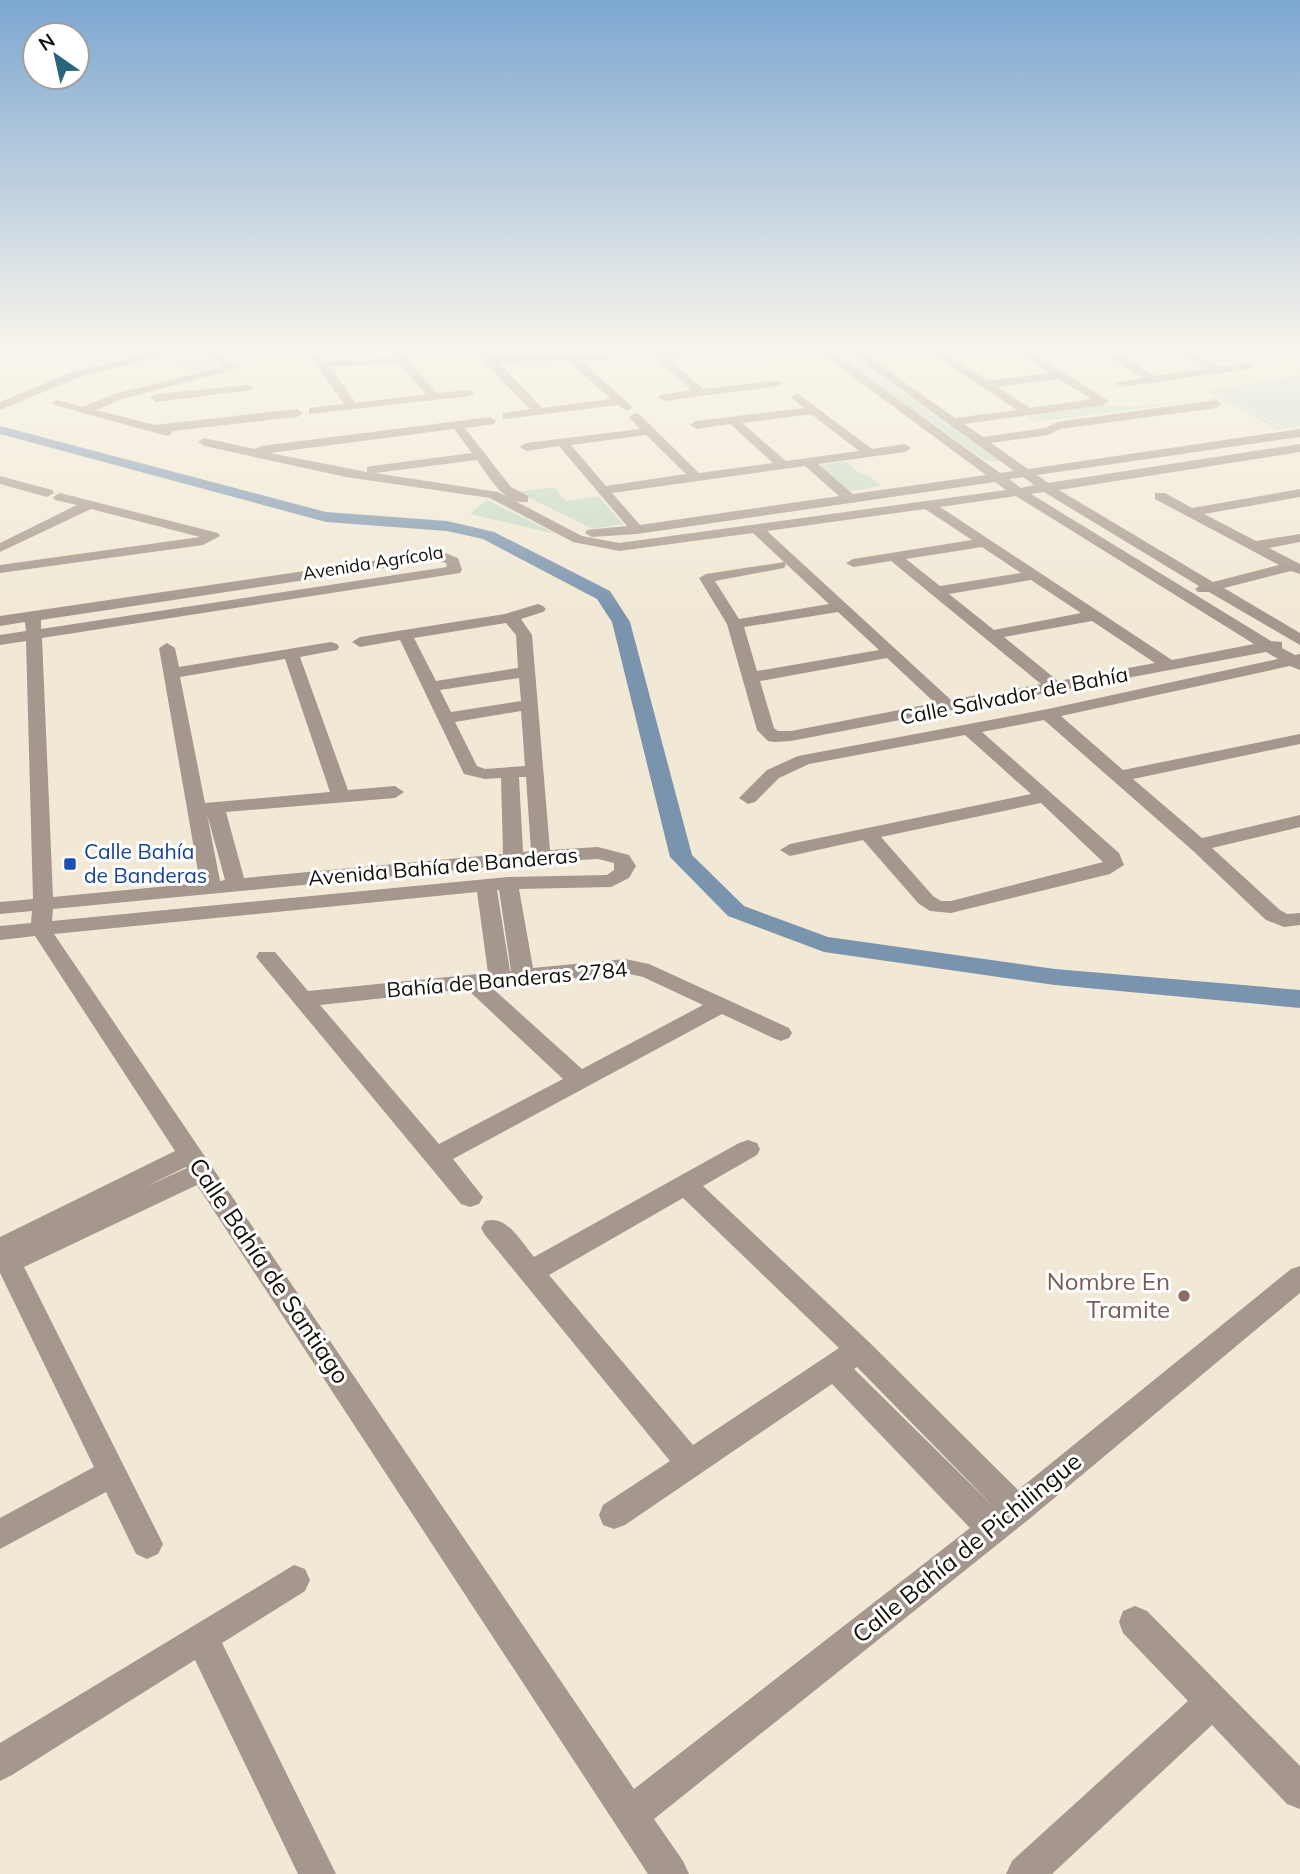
<svg xmlns="http://www.w3.org/2000/svg" width="1300" height="1874" font-family="Mulish,sans-serif">
	<style>
		.green { fill: #c5d9c6 }
		.lines { fill: none; stroke-linecap: round; stroke-linejoin: round }
		.canal { fill: #7b94ae; fill-rule: evenodd }
		.street { fill: #a5978d; fill-rule: evenodd }
		.transit-dot { fill: #1a4fb4; stroke: #fff; stroke-width: 2.5 }
		.education-dot { fill: #8d6e63; stroke: #fff; stroke-width: 2.5 }
		.labels { text-anchor: middle; stroke-width: 6; stroke-linejoin: round; paint-order: stroke }
		.far-street-label { font-size: 18px; fill: #13100a; stroke: #fff }
		.street-label { font-size: 21px; fill: #13100a; stroke: #fff }
		.transit-label { font-size: 21px; fill: #164399; stroke: #fff; text-anchor: start }
		.near-street-label { font-size: 24px; fill: #13100a; stroke: #fff }
		.near-education-label { font-size: 24px; fill: #785e54; stroke: #fff; text-anchor: end }
	</style>
	<rect width="100%" height="100%" fill="#f1e9d5"/>
	<!-- green -->
	<g class="green">
		<path d="M 197,350 L 206,350 L 216,368 L 194,373 L 163,358 Z"/>
		<path d="M 828,350 L 843,350 L 1000,461 L 986,461 Z"/>
		<path d="M 1300,375 L 1300,426 L 1286,428 L 1205,390 Z"/>
		<path d="M 1217,397 L 1283,428 L 1276,429 L 1226,402 L 1208,399 L 1036,422 L 1026,416 L 1103,405 L 1134,407 Z"/>
		<path d="M 845,461 L 861,474 L 866,474 L 882,486 L 850,491 L 819,465 Z"/>
		<path d="M 554,487 L 566,501 L 598,496 L 623,524 L 593,529 L 517,492 Z"/>
		<path d="M 487,500 L 556,534 L 470,514 Z"/>
	</g>
	<g class="lines">
		<!-- canal -->
		<path class="canal" d="M 0,426 L 326,512 L 447,521 L 494,532 L 610,591 L 630,622 L 692,855 L 744,906 L 828,937 L 1055,969 L 1300,990 L 1300,1008 L 1055,985 L 824,952 L 728,916 L 670,857 L 612,622 L 597,599 L 483,539 L 447,531 L 326,522 L 0,434 Z"/>
		<!-- street -->
		<g class="street">
			<path d="M 163,350 L 184,350 L 80,377 L 0,410 L 0,402 L 72,372 Z"/>
			<path d="M 206,350 L 217,350 L 228,362 L 243,367 L 122,399 L 96,410 L 155,425 L 297,409 L 303,413 L 297,417 L 172,431 L 171,435 L 167,436 L 51,404 L 57,400 L 83,407 L 114,394 L 223,367 Z"/>
			<path d="M 317,350 L 324,360 L 394,358 L 389,350 L 399,350 L 437,393 L 469,390 L 475,393 L 469,396 L 309,414 L 309,408 L 344,404 L 307,351 ZM 400,364 L 426,394 L 356,403 L 329,366 Z"/>
			<path d="M 478,350 L 487,350 L 492,356 L 607,355 L 607,359 L 581,361 L 633,407 L 627,411 L 618,405 L 503,419 L 503,413 L 530,409 L 483,361 ZM 568,361 L 611,399 L 542,408 L 498,362 Z"/>
			<path d="M 647,350 L 775,350 L 775,354 L 771,355 L 667,357 L 703,389 L 778,380 L 784,383 L 778,386 L 664,401 L 658,397 L 660,395 L 691,390 Z"/>
			<path d="M 817,350 L 830,350 L 1000,473 L 1014,471 L 846,350 L 859,350 L 955,418 L 1017,410 L 926,350 L 939,350 L 988,381 L 1049,373 L 1014,350 L 1027,350 L 1109,401 L 1103,405 L 964,424 L 983,437 L 1045,428 L 1057,422 L 1216,400 L 1222,404 L 1216,408 L 1060,429 L 1048,435 L 991,443 L 1028,469 L 1300,429 L 1300,437 L 1037,475 L 1048,483 L 1300,444 L 1300,452 L 1059,490 L 1213,582 L 1279,565 L 1155,499 L 1155,493 L 1165,493 L 1192,508 L 1300,489 L 1300,497 L 1204,514 L 1256,541 L 1300,534 L 1300,542 L 1269,548 L 1300,564 L 1300,574 L 1291,571 L 1224,588 L 1300,633 L 1300,645 L 1209,592 L 1198,592 L 1195,589 L 1199,586 L 1044,492 L 1031,494 L 1271,641 L 1282,642 L 1282,648 L 1295,655 L 1300,654 L 1300,670 L 1290,666 L 1061,716 L 1123,770 L 1300,734 L 1300,744 L 1133,779 L 1202,838 L 1300,815 L 1300,827 L 1212,848 L 1280,910 L 1287,914 L 1300,913 L 1300,925 L 1284,927 L 1266,920 L 1191,849 L 1044,720 L 982,732 L 1119,853 L 1124,865 L 1110,874 L 951,913 L 930,911 L 919,904 L 863,840 L 790,856 L 780,850 L 790,844 L 1031,794 L 965,735 L 809,764 L 779,778 L 755,802 L 748,804 L 739,798 L 767,770 L 798,756 L 1048,709 L 1278,659 L 1266,652 L 1015,699 L 1009,698 L 1007,694 L 1009,690 L 1041,684 L 891,561 L 853,567 L 846,563 L 853,559 L 972,540 L 925,509 L 767,531 L 951,700 L 977,695 L 985,700 L 983,704 L 791,741 L 774,742 L 768,741 L 757,730 L 727,624 L 699,578 L 706,574 L 784,562 L 753,533 L 619,551 L 573,542 L 490,498 L 346,477 L 204,446 L 198,442 L 204,438 L 255,449 L 261,446 L 490,417 L 496,421 L 494,424 L 465,428 L 511,487 L 528,496 L 528,502 C 504,506 489,476 477,460 L 375,473 L 498,492 L 582,536 L 619,543 L 1006,490 L 995,482 L 637,534 L 592,537 L 585,533 L 587,530 L 627,526 L 559,446 L 526,451 L 520,447 L 526,443 L 640,429 L 629,417 L 635,413 L 639,414 L 699,473 L 773,463 L 730,424 L 696,429 L 690,425 L 696,421 L 804,408 L 791,397 L 797,393 L 872,449 L 905,444 L 911,448 L 905,452 L 818,464 L 853,494 L 986,475 ZM 1058,379 L 1092,399 L 1030,408 L 997,387 ZM 811,414 L 859,451 L 786,461 L 742,423 ZM 454,429 L 472,453 L 372,466 L 367,467 L 367,472 L 270,453 ZM 646,435 L 686,474 L 606,486 L 571,445 ZM 805,466 L 839,496 L 640,525 L 612,493 ZM 1023,477 L 1034,485 L 1021,488 L 1009,479 ZM 1016,496 L 1254,644 L 1172,660 L 940,507 ZM 982,547 L 1021,573 L 940,586 L 906,559 ZM 784,562 L 829,604 L 739,619 L 715,581 L 784,568 L 786,565 ZM 1031,580 L 1081,613 L 994,630 L 949,594 ZM 838,612 L 879,650 L 757,671 L 744,627 ZM 1092,621 L 1155,663 L 1058,681 L 1004,637 ZM 887,658 L 935,703 L 791,731 L 778,731 L 774,728 L 760,681 ZM 1041,803 L 1103,862 L 951,901 L 941,901 L 933,896 L 881,837 Z"/>
			<path d="M 1098,350 L 1112,350 L 1156,376 L 1208,368 L 1176,350 C 1198,350 1206,364 1223,366 C 1234,368 1245,359 1255,366 L 1249,369 L 1122,387 L 1116,384 L 1118,382 L 1143,378 Z"/>
			<path d="M 248,385 L 254,388 L 252,390 L 156,402 L 150,398 L 156,394 Z"/>
			<path d="M 0,476 L 52,490 L 54,493 L 47,497 L 0,484 Z"/>
			<path d="M 60,493 L 218,533 L 220,536 L 203,545 L 0,573 L 0,565 L 200,537 L 91,509 L 0,552 L 0,543 L 77,505 L 55,500 L 53,497 Z"/>
			<path d="M 440,551 L 458,558 L 462,570 L 460,573 L 42,638 L 53,897 L 200,883 L 159,648 L 167,643 L 175,648 L 179,667 L 331,642 L 337,644 L 339,647 L 337,650 L 300,657 L 348,790 L 395,786 L 404,792 L 395,798 L 226,812 L 244,878 L 503,854 L 501,778 L 485,779 L 464,774 L 400,640 L 360,647 L 352,642 L 360,637 L 505,614 L 538,604 L 543,606 L 546,609 L 543,612 L 521,619 L 532,635 L 550,850 L 598,847 L 629,855 L 636,866 L 629,878 L 611,887 L 519,889 L 533,968 L 625,959 L 649,964 L 789,1028 L 792,1033 L 789,1038 L 781,1041 L 773,1038 L 722,1014 L 453,1159 L 483,1197 L 479,1204 L 470,1207 L 461,1204 L 256,957 L 259,952 L 275,952 L 308,991 L 488,973 L 477,892 L 54,934 L 634,1789 L 970,1528 L 832,1384 L 625,1525 L 614,1529 L 603,1525 L 599,1515 L 603,1505 L 670,1461 L 485,1235 L 481,1228 L 485,1221 C 507,1214 521,1242 534,1257 L 739,1143 L 748,1140 L 757,1143 L 760,1149 L 757,1155 L 703,1186 L 869,1342 L 1018,1490 L 1291,1269 L 1300,1266 L 1300,1293 L 1028,1520 L 654,1819 L 683,1861 L 689,1874 L 648,1874 L 197,1185 L 24,1267 L 158,1534 L 163,1544 L 158,1554 L 147,1559 L 136,1554 L 106,1492 L 0,1549 L 0,1518 L 94,1467 L 0,1273 L 0,1237 L 175,1151 L 35,936 L 0,940 L 0,926 L 31,923 L 32,911 L 0,914 L 0,902 L 33,899 L 26,641 L 0,645 L 0,635 L 26,631 L 25,622 L 0,626 L 0,616 ZM 438,560 L 446,563 L 447,567 L 41,629 L 41,620 ZM 506,623 L 516,635 L 518,668 L 436,681 L 414,638 ZM 285,659 L 330,792 L 205,803 L 180,677 ZM 519,678 L 521,701 L 451,712 L 440,690 ZM 521,711 L 525,766 L 485,769 L 477,766 L 455,722 ZM 519,777 L 526,777 L 531,851 L 523,852 ZM 207,814 L 225,880 L 220,881 ZM 598,859 L 614,863 L 614,870 L 607,875 L 508,877 L 52,921 L 53,909 L 541,862 ZM 497,890 L 499,890 L 511,971 L 510,971 ZM 625,973 L 643,977 L 703,1005 L 582,1069 L 491,987 ZM 467,989 L 563,1079 L 439,1144 L 320,1005 ZM 186,1167 L 187,1168 L 145,1187 ZM 683,1198 L 839,1348 L 693,1445 L 549,1275 ZM 857,1367 L 995,1508 L 854,1369 Z"/>
			<path d="M 294,1565 L 305,1569 L 310,1580 L 305,1591 L 222,1643 L 336,1874 L 298,1874 L 195,1660 L 12,1775 L 0,1781 L 0,1743 Z"/>
			<path d="M 1135,1606 L 1147,1611 L 1300,1766 L 1300,1809 L 1287,1804 L 1212,1725 L 1052,1874 L 1006,1874 L 1012,1861 L 1188,1701 L 1123,1633 L 1119,1622 L 1123,1611 Z"/>
		</g>
	</g>
	<!-- sky -->
	<linearGradient id="sky" x2="0" y2="1"><stop stop-color="#7ca7d1"/><stop offset="0.57" stop-color="#f9f5ec"/><stop offset="1" stop-color="#f9f5ec" stop-opacity="0"/></linearGradient>
	<rect width="1300" height="613" fill="url(#sky)"/>
	<!-- markers -->
	<rect class="transit-dot" x="63" y="857" width="14" height="14" rx="3.5"/>
	<circle class="education-dot" cx="1184" cy="1296" r="7"/>
	<g class="labels">
		<!-- far-street labels -->
		<g class="far-street-label">
			<text transform="translate(373 563) rotate(-9)" y="6">Avenida Agrícola</text>
		</g>
		<!-- street labels -->
		<g class="street-label">
			<text transform="translate(1014 696) rotate(-11)" y="7">Calle Salvador de Bahía</text>
			<text transform="translate(443 867) rotate(-5)" y="7">Avenida Bahía de Banderas</text>
			<text transform="translate(507 980) rotate(-5)" y="7">Bahía de Banderas 2784</text>
		</g>
		<!-- transit labels -->
		<g class="transit-label">
			<text x="84" y="859">Calle Bahía<tspan x="84" dy="24">de Banderas</tspan></text>
		</g>
		<!-- near-street labels -->
		<g class="near-street-label">
			<text transform="translate(269 1271) rotate(56)" y="8">Calle Bahía de Santiago</text>
			<text transform="translate(967 1548) rotate(-39)" y="8">Calle Bahía de Pichilingue</text>
		</g>
		<!-- near-education labels -->
		<g class="near-education-label">
			<text x="1170" y="1290">Nombre En<tspan x="1170" dy="28">Tramite</tspan></text>
		</g>
	</g>
	<!-- north arrow -->
	<g transform="translate(56 56) rotate(326)"><circle r="33" fill="#ffffff" stroke="#a19f9d" stroke-width="2"/>
	<path d="M0-5L12 26L0 18L-12 26Z" fill="#29647c"/>
	<text y="-10" font-size="19" font-weight="bold" text-anchor="middle" fill="#13100a">N</text>
	</g>
</svg>
